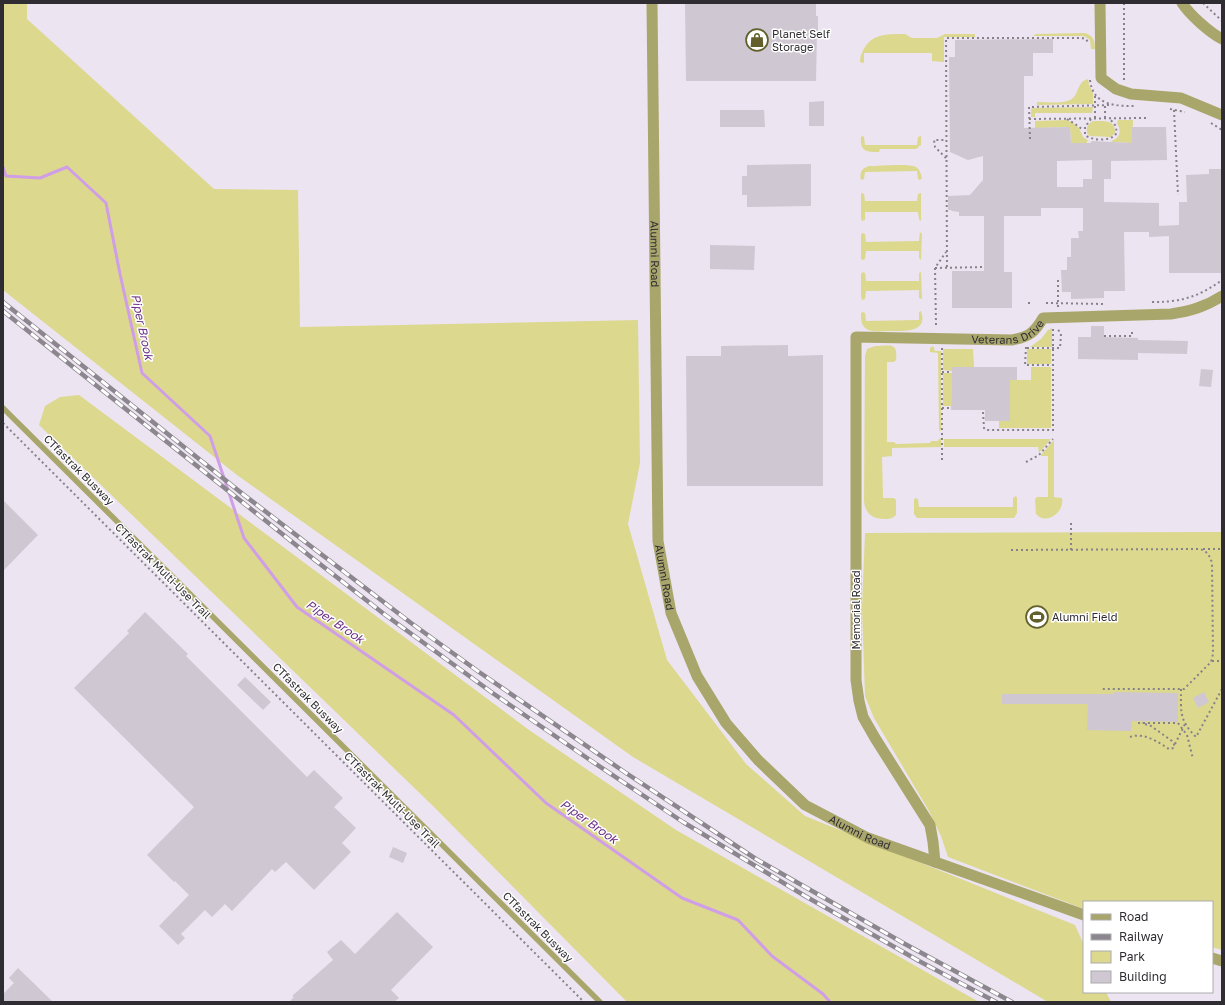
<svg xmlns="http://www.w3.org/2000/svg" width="1225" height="1005" font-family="'Golos Text',sans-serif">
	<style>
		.green { fill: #dcd88e }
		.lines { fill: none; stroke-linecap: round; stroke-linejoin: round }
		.stream { stroke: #d09ee7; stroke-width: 3 }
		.building { fill: #cfc7d2; fill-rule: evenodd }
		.path { stroke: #87828a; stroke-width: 2; stroke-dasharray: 2 3; stroke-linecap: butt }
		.lane { stroke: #a9a66c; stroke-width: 5.5 }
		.street { stroke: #a9a66c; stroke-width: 11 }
		.rail-casing { stroke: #8c868f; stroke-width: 4.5 }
		.rail { stroke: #fff; stroke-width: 3; stroke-dasharray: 9; stroke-linecap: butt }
		.labels { text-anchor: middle; stroke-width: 3; stroke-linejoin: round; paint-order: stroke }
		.poi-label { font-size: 11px; fill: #302d32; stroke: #fff; text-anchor: start }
		.street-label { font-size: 11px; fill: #302d32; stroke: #fff }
		.water-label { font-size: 12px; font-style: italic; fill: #6d3086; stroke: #fff }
	</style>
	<rect width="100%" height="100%" fill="#ece4f0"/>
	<!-- green -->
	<g class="green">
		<path d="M 3,3 L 27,3 L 27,19 L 214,189 L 298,190 L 300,327 L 638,320 L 640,463 L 628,524 L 667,660 L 746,764 L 805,816 L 1075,925 L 1084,945 L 1084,992 L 1106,992 L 1111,1002 L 1048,1002 L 633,757 L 237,475 L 3,290 Z"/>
		<path d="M 1085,33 C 1094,36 1095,41 1095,49 L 1091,49 L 1090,40 L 1084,36 L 1033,36 L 1036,34 Z"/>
		<path d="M 905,34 L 912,38 L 937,38 L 945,34 L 975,34 L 975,37 L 944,37 L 944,62 L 932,61 L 932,53 L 864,53 L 864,62 L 863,63 L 860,62 C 860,56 862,52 865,47 C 874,33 890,34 905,34 Z"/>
		<path d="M 1088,79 L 1089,85 L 1093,93 L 1093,104 L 1037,105 L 1037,102 C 1047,102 1061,104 1070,100 C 1080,95 1076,82 1088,79 Z"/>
		<path d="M 1093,107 L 1092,113 L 1035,113 L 1035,117 L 1031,117 L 1031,109 L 1033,108 Z"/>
		<path d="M 1067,120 C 1077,125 1079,126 1083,137 L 1089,141 L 1087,141 L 1087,143 L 1071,143 L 1070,127 L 1035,128 L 1035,121 Z"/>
		<path d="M 1118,120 L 1133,120 L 1133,126 L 1132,127 L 1132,143 L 1112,142 L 1111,141 C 1120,138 1122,132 1117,123 Z"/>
		<path d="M 1093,121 C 1103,121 1116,119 1115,133 L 1111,137 L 1089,136 C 1085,131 1086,125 1093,121 Z"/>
		<path d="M 863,136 L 864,137 L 865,145 L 917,145 L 918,137 L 921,136 L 921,145 L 919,146 L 918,148 L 915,149 L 880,149 L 879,152 C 867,152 860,152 861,137 Z"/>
		<path d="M 870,166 C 879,166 909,163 916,167 C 920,170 921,174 922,178 L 920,180 L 918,179 L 917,171 L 865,172 L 864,179 L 861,180 C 859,173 862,167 870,166 Z"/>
		<path d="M 862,193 L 864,194 L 865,201 L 917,201 L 918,194 L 921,193 L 921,220 L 920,221 L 919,219 L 918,212 L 865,212 L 865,220 L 862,221 L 861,218 L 861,194 Z"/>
		<path d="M 920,232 L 922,234 L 921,260 L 919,258 L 919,251 L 866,251 L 865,259 L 863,260 L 861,259 L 861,235 L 862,233 L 865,234 L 866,242 L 919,241 Z"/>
		<path d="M 863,272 L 865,273 L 866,281 L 919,281 L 919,273 L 921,272 L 922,299 L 919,298 L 919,290 L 866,291 L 865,299 L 862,300 L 861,297 L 861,274 Z"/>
		<path d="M 921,311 C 929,333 903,331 890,331 C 882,331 871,333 865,328 C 861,324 861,319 861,313 L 863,312 L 865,313 L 866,321 L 919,320 L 919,312 Z"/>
		<path d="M 1052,328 L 1052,347 L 1030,347 L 1041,339 L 1048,330 Z"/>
		<path d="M 875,346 C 890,346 898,341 896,360 L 894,362 L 887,362 L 887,442 L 894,442 L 896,444 L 930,443 L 931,441 L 938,441 L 939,439 L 941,438 L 941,447 L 892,448 L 892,456 L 882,457 L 883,498 L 894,498 L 896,500 L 896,515 C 892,519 889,519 884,519 C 872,519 865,513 864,501 L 865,356 L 867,349 Z"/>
		<path d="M 933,346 L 935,351 L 941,351 L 941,431 L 939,430 L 938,353 L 930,352 L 930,348 Z"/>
		<path d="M 943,349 L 973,349 L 974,367 L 952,367 L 952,371 L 943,370 Z"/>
		<rect x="1027" y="349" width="24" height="15"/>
		<path d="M 1031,367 L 1051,367 L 1051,428 L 999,428 L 999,421 L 1010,421 L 1010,380 L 1031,380 Z"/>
		<path d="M 943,373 L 952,373 L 951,406 L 943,406 Z"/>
		<path d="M 79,395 L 529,730 L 676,830 L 979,1002 L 627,1002 L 433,806 L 39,425 L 45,406 L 60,397 Z"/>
		<path d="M 944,439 L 1051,439 L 1039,453 L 1038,447 L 944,447 Z"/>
		<path d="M 1053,441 L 1054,441 L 1054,497 L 1062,498 C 1065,512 1046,526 1036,514 L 1035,499 L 1037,497 L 1048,497 L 1048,456 L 1041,456 L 1041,455 Z"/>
		<path d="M 1016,496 L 1017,498 L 1017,513 L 1014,518 L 917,518 L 914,514 L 914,500 L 915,498 L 918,499 L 919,507 L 1013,507 L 1013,498 Z"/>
		<path d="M 1222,532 L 1222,950 L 1212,947 L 1212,902 L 1084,902 L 1084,909 L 948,857 L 941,836 L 929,811 L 874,718 L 865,696 L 862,608 L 865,533 Z"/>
	</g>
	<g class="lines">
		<!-- stream -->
		<path class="stream" d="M 3,167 L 6,176 L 40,178 L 67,167 L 106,203 L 120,274 L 142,373 L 210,436 L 244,538 L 297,607 L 454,715 L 546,803 L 682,898 L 738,920 L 772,956 L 823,994 L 830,1002"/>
	</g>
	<!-- building -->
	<g class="building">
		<path d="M 685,3 L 816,3 L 816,16 L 818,16 L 818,31 L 817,31 L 816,81 L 686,81 Z"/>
		<path d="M 1053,39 L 1053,53 L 1033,53 L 1033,76 L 1024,76 L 1024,128 L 1070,127 L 1071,143 L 1090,143 L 1092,141 L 1132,143 L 1132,127 L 1166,127 L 1167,160 L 1111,161 L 1111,179 L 1104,179 L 1104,202 L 1159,203 L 1159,226 L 1179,225 L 1179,202 L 1187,202 L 1186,175 L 1209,174 L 1209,169 L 1222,169 L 1222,273 L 1169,273 L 1169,236 L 1149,237 L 1149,232 L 1124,232 L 1125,291 L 1104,291 L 1104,298 L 1071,299 L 1071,292 L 1062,292 L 1061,270 L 1067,270 L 1067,257 L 1071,257 L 1071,238 L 1079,238 L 1078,231 L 1083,231 L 1083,208 L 1041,208 L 1041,216 L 1004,216 L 1004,272 L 1012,272 L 1012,308 L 952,308 L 952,271 L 984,271 L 984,216 L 959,216 L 959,212 L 952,211 L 951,210 L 948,210 L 948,196 L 970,195 L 983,180 L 983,156 L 968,160 L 950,152 L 949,57 L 955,57 L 955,40 ZM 1092,160 L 1092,179 L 1083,179 L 1083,187 L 1057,187 L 1057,161 Z"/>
		<path d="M 824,101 L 824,126 L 809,126 L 809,102 Z"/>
		<path d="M 720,110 L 764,110 L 765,127 L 720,127 Z"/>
		<path d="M 811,164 L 811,206 L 747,207 L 747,195 L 742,195 L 742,176 L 747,176 L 747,165 Z"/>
		<path d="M 710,245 L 755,246 L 754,270 L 710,269 Z"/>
		<path d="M 1091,326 L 1104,326 L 1104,337 L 1138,338 L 1138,340 L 1188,341 L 1187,354 L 1138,353 L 1138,360 L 1078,359 L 1078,337 L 1091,337 Z"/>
		<path d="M 788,345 L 788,356 L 823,355 L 823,486 L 687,486 L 686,356 L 721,356 L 721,346 Z"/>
		<path d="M 952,367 L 1017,367 L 1017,380 L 1010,380 L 1010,421 L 985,421 L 985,410 L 951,410 Z"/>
		<path d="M 1201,369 L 1213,370 L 1211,387 L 1199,386 Z"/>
		<path d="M 3,500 L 38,535 L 3,571 Z"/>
		<path d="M 145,612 L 188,654 L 186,656 L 307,777 L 314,770 L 343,798 L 334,807 L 356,828 L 342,843 L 351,852 L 314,890 L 286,862 L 275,872 L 272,869 L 232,911 L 225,904 L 212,917 L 205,910 L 181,934 L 185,938 L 178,945 L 159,926 L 189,895 L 175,881 L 174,882 L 147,855 L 194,807 L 74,688 L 129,633 L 127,631 Z"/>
		<path d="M 245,677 L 271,702 L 263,710 L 237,685 Z"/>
		<path d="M 1114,692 L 1178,693 L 1178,722 L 1132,721 L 1131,731 L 1087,730 L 1088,704 L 1002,704 L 1002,694 L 1114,694 Z"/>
		<path d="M 1204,692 L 1209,702 L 1198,708 L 1193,698 Z"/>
		<path d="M 393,847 L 407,853 L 403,863 L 389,857 Z"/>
		<path d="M 397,912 L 433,947 L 391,990 L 399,998 L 394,1002 L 289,1002 L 294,997 L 292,996 L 333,960 L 327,952 L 341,940 L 355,954 Z"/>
		<path d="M 18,968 L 53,1002 L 3,1002 L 3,994 L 14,983 L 9,978 Z"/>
	</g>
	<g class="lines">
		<!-- path -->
		<g class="path">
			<path d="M 1124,3 L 1124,81"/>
			<path d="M 1203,3 L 1222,21"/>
			<path d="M 1090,80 C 1093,106 1116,106 1136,106"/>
			<path d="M 1105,106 L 1105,118"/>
			<path d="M 1170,109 L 1185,112"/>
			<path d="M 1174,110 L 1178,195"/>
			<path d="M 1095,118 L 1095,95"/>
			<path d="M 1029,119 L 1146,118"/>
			<path d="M 1067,119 L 1078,126 L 1083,130"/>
			<path d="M 1091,119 L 1085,127 L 1085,135 C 1092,141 1113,142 1117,132 L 1115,125 L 1110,119"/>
			<path d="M 1211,123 L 1222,130"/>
			<path d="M 1030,139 L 1029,107 L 1109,105"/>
			<path d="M 946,158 L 935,147 L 934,140 L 946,140"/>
			<path d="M 947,267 L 946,38 L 1082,38 L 1086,39 L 1089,44"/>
			<path d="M 935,268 L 985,267"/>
			<path d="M 1058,280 L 1058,308"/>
			<path d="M 1152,302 C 1159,302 1165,302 1172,301 C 1191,299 1207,291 1222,280"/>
			<path d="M 1028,303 L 1032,303"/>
			<path d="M 1046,303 L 1105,304"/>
			<path d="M 936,325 L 935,268 L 946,252"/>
			<path d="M 1104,336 L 1132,336 L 1132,329"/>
			<path d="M 1026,347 L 1025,365 L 1053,365"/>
			<path d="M 942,348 L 942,462"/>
			<path d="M 1027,348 L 1060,348 L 1061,334 L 1057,328"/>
			<path d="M 942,372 L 952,372"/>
			<path d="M 942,408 L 951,408"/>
			<path d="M 983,412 L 984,428 L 986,430 L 1053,430"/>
			<path d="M 3,423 L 584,1002"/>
			<path d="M 1053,431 L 1053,328"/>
			<path d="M 1026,462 L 1039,455 L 1053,439"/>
			<path d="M 1071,523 L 1071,550"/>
			<path d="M 1203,549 L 1222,549"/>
			<path d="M 1011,550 L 1200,549 C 1207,551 1210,556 1212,563 L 1213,654 L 1211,662 L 1184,689 L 1101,689"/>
			<path d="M 1212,661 L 1222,661"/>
			<path d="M 1181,689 C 1181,712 1179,720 1196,737 L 1222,689"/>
			<path d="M 1138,723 L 1178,723 L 1187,735 L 1193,759"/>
			<path d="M 1130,737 C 1144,732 1158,742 1169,749 L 1174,748 L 1174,744 L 1172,741 L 1151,726 L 1142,723"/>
			<path d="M 1175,744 L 1185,724"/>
		</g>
		<!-- lane -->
		<path class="lane" d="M 3,408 L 600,1002"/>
		<!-- street -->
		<g class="street">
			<path id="s1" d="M 652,3 L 658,541 L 671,613 L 697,676 L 726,723 L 758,760 L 805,805 L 868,838 L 1084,915"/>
			<path d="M 1100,3 L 1101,78 L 1116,89 L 1131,94 L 1181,98 L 1222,115"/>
			<path d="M 1182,3 C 1190,15 1209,32 1222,39"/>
			<path id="s2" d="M 935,862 L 933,842 L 930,825 L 875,738 L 863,717 L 859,701 L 856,680 L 856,337 L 1012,340 C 1029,337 1035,332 1043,318 L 1171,314 C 1190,311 1205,307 1222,296"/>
			<path d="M 1212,958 L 1222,961"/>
		</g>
		<!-- rail casing -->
		<g class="rail-casing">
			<g id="rail">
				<path d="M 3,302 L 244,495 L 411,623 L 479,672 L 623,771 L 756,859 L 905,944 L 1012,1002"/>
				<path d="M 3,311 L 311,557 L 384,614 L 494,694 L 590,760 L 683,822 L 805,896 L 919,961 L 996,1002"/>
			</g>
		</g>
		<!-- rail -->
		<use href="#rail" class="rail"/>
	</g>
	<!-- icons -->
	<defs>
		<g id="shop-ring" transform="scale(1.15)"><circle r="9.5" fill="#fff" stroke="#625f2c" stroke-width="1.5"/><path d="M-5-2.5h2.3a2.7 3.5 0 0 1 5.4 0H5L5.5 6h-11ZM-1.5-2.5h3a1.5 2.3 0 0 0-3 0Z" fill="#625f2c"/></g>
		<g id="stadium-ring" transform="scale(1.15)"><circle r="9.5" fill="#fff" stroke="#625f2c" stroke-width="1.5"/><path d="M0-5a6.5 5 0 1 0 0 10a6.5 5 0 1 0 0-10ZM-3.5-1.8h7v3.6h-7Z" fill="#625f2c"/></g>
	</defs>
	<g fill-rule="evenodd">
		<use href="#shop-ring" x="757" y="40"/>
		<use href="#stadium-ring" x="1037" y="617"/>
	</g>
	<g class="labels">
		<!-- poi labels -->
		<g class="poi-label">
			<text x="772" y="38">Planet Self<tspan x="772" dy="13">Storage</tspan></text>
			<text x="1052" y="621">Alumni Field</text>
		</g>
		<!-- street labels -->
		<g class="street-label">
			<text dy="4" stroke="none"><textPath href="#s1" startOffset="251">Alumni Road</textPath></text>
			<text dy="4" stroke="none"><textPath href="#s2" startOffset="699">Veterans Drive</textPath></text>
			<text transform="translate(79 470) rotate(45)" y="4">CTfastrak Busway</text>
			<text transform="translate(163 571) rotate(45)" y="4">CTfastrak Multi-Use Trail</text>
			<text dy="4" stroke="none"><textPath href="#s1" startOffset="575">Alumni Road</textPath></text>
			<text transform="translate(856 610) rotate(-90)" y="4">Memorial Road</text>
			<text transform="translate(308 698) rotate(45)" y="4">CTfastrak Busway</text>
			<text transform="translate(392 800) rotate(45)" y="4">CTfastrak Multi-Use Trail</text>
			<text dy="4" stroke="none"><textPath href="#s1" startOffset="910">Alumni Road</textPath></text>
			<text transform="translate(538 927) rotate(45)" y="4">CTfastrak Busway</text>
		</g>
		<!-- water labels -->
		<g class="water-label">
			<text transform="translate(142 327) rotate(78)" y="4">Piper Brook</text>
			<text transform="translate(335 622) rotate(34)" y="4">Piper Brook</text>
			<text transform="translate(589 822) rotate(35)" y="4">Piper Brook</text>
		</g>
	</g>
	<!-- border -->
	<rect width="1225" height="1005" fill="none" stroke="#302d32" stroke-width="8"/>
	<!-- legend -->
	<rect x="1083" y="901" width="130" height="92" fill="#ffffff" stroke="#acabad"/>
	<rect x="1091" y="914" width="20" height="6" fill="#a9a66c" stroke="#acabad"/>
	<text x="1119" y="921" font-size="12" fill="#302d32">Road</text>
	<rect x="1091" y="934" width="20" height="6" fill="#8c868f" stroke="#acabad"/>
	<text x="1119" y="941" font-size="12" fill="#302d32">Railway</text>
	<rect x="1091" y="951" width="20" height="12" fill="#dcd88e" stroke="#acabad"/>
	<text x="1119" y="961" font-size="12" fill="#302d32">Park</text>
	<rect x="1091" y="971" width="20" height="12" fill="#cfc7d2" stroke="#acabad"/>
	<text x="1119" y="981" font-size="12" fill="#302d32">Building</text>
</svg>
